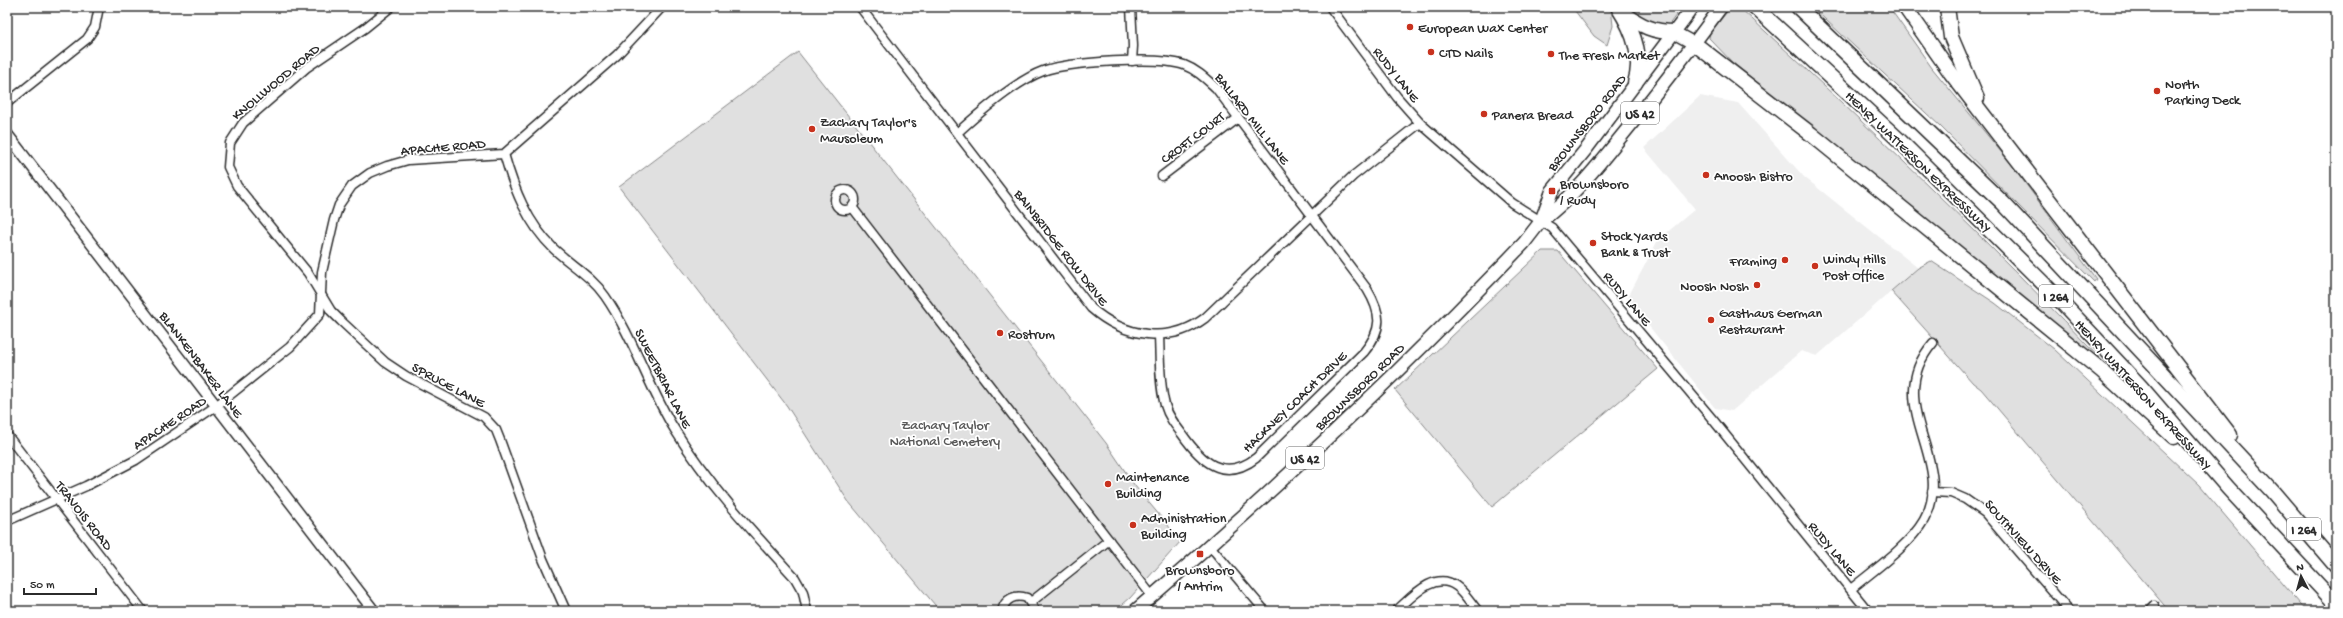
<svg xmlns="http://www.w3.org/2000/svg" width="2343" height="618" font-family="'Gochi Hand',sans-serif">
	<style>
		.built { fill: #efefef }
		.green { fill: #e0e0e0; stroke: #868686 }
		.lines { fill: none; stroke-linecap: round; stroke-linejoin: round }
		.minor-casing { stroke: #2b2b2b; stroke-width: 11 }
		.tertiary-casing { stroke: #2b2b2b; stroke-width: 13 }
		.primary-casing { stroke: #2b2b2b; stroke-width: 15 }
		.motorway-casing { stroke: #2b2b2b; stroke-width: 17 }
		.minor { stroke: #fff; stroke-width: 8 }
		.tertiary { stroke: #fff; stroke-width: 10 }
		.primary { stroke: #fff; stroke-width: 12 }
		.motorway { stroke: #fff; stroke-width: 14 }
		.poi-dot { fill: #c8321e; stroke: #fff; stroke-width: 1.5 }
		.labels { text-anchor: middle; stroke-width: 3.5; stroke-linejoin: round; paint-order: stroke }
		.shield { fill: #fff; stroke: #6b6b6b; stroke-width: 1 }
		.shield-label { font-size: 13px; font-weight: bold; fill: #2b2b2b }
		.poi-label { font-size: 14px; fill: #2b2b2b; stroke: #fff; text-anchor: start }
		.street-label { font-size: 14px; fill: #2b2b2b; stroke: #fff }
		.park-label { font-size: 14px; fill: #585858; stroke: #fff }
	</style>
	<rect width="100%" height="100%" fill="#fff"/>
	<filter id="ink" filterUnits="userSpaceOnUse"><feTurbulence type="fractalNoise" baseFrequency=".025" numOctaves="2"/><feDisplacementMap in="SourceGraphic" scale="8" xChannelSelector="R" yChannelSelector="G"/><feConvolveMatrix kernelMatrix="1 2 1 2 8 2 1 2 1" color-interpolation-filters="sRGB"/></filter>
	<g filter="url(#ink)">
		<!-- built -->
		<path class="built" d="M 1700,96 L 1738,103 L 1804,177 L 1918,268 L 1817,356 L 1801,351 L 1732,411 L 1715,408 L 1627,299 L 1658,240 L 1695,209 L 1644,148 Z"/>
		<!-- green -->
		<g class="green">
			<path d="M 1572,7 L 1611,7 L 1613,26 L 1607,45 L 1594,36 Z"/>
			<path d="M 1629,7 L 1682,7 L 1668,26 L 1650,22 Z"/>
			<path d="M 1731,7 L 1739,7 C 1866,124 1990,242 2108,367 L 1732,62 L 1709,38 L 1710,33 Z"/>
			<path d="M 1812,7 L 1889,7 L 1932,68 L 2011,164 L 2096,279 L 2094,282 L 1940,126 Z"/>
			<path d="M 798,52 L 1106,443 L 1135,486 L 1181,541 L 1130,598 L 1115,611 L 940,611 L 848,501 L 787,406 L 619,187 Z"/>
			<path d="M 1542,251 L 1558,251 L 1658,369 L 1492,507 L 1395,390 Z"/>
			<path d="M 1931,261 L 1995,303 L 2054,349 L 2199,485 L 2306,611 L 2169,611 L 1981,389 L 1973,383 L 1891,291 L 1918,268 Z"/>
		</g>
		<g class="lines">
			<!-- minor casing -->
			<g class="minor-casing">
				<g id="minor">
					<path d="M 391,7 L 365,28 L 306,68 L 243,123 L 230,143 L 228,167 L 237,186 L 308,273 L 331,311 L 341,321 L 385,362 L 406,376 L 484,417 L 496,430 L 500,440 L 543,559 L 566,611"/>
					<path d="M 860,7 L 1091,308 C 1124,337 1169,345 1205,318 L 1353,176 L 1420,123"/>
					<path d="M 1131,7 L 1133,46 L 1132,61"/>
					<path d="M 1330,7 L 1397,97 L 1420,123 L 1512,203 L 1552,228 L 1714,421 L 1868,611"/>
					<path d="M 7,103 L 87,39 L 95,27 L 99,7"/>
					<path d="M 957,133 C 979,113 1016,81 1043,71 C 1067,62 1160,56 1184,65 C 1197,70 1206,79 1216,88 L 1367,289 C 1382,314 1383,329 1364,352 L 1256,458 C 1223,483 1201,461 1182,434 C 1175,425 1168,416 1165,405 C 1159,383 1160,357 1159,335"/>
					<path d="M 504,154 C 514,189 527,223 554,249 C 571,265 592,277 605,296 C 634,338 648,387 675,430 C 709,485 752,531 795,578 L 803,592 L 807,611"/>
					<path d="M 1162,176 L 1237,119"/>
					<circle cx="845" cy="200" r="10"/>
					<path d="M 852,207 L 1152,596"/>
					<path d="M 7,435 L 143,611"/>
					<path d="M 1932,492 L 1951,493 L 1965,499 L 1985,513 L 2069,611"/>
					<path d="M 7,521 L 86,486 L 136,460 L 216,406 L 290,347 L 320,314 L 322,272 L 334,220 L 339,205 L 352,186 L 370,173 L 387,166 L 408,160 L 504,154 L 617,55 L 662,7"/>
					<path d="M 1210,546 L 1265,611"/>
					<path d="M 1851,589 C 1874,570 1909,546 1924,520 C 1958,460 1880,405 1933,343"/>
					<path d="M 1031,602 L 1109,540"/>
					<path d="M 1002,611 C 1005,598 1016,594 1027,598 L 1035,611"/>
					<path d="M 1396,611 C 1411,598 1434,570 1456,586 C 1465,592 1471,603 1478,611"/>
					<path d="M 2150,611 L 2155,606"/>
				</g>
			</g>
			<!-- tertiary casing -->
			<g class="tertiary-casing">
				<path id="tertiary" d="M 7,134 L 374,611"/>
			</g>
			<!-- primary casing -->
			<g class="primary-casing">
				<g id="primary">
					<path d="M 1673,32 L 1695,44"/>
					<path d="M 1541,221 C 1572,198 1596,168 1620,138 C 1656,94 1688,52 1721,7"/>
					<path d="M 1135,611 C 1270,495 1401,372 1524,243 L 1541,221 L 1552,191 L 1587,148 L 1693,7"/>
				</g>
			</g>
			<!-- motorway casing -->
			<g class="motorway-casing">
				<g id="motorway">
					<path d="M 1618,7 C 1633,30 1644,56 1635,83"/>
					<path d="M 1755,7 L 1899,140 L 2054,294 L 2141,387 L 2228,488 L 2336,604"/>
					<path d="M 1798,7 L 2003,203 L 2272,491 L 2336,566"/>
					<path d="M 1905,7 L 1951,73 L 2230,435"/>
					<path d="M 1947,7 L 1951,37 L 1977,98"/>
					<path d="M 1625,14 C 1641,26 1654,32 1673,32"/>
					<path d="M 1695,44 L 1811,134 L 2102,371 L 2174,437"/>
				</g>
			</g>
			<!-- minor -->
			<use href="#minor" class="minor"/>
			<!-- tertiary -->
			<use href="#tertiary" class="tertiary"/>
			<!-- primary -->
			<use href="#primary" class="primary"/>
			<!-- motorway -->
			<use href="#motorway" class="motorway"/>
		</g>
	</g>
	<!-- markers -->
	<g class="poi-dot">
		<circle cx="1410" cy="27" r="4"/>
		<circle cx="1431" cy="52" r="4"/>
		<circle cx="1551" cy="54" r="4"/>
		<circle cx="2157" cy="91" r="4"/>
		<circle cx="1484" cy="114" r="4"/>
		<circle cx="812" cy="129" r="4"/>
		<circle cx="1706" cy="175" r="4"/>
		<rect x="1548" y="187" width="8" height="8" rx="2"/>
		<circle cx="1593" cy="243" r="4"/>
		<circle cx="1785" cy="260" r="4"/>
		<circle cx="1815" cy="266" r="4"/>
		<circle cx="1757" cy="285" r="4"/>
		<circle cx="1711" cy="320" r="4"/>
		<circle cx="1000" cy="333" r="4"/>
		<circle cx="1108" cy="484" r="4"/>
		<circle cx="1133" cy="525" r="4"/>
		<rect x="1196" y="550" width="8" height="8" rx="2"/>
	</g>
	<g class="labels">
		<!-- shield labels -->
		<g class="shield">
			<rect x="1621" y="102" width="38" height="22" rx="3"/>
			<rect x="2039" y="285" width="34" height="22" rx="3"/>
			<rect x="1286" y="447" width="38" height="22" rx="3"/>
			<rect x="2287" y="518" width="34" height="22" rx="3"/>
		</g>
		<g class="shield-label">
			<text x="1640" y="118">US 42</text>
			<text x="2056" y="301">I 264</text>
			<text x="1305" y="463">US 42</text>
			<text x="2304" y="534">I 264</text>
		</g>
		<!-- poi labels -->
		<g class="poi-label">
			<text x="1418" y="32">European Wax Center</text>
			<text x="1439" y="57">CTD Nails</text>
			<text x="1559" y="59">The Fresh Market</text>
			<text x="2165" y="88">North<tspan x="2165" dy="16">Parking Deck</tspan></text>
			<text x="1492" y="119">Panera Bread</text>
			<text x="820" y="126">Zachary Taylor's<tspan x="820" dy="16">Mausoleum</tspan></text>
			<text x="1714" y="180">Anoosh Bistro</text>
			<text x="1560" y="188">Brownsboro<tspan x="1560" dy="16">/ Rudy</tspan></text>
			<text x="1601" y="240">Stock Yards<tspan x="1601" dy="16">Bank &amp; Trust</tspan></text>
			<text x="1823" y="263">Windy Hills<tspan x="1823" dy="16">Post Office</tspan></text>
			<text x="1777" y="265" text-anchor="end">Framing</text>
			<text x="1749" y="290" text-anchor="end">Noosh Nosh</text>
			<text x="1719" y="317">Gasthaus German<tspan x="1719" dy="16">Restaurant</tspan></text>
			<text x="1008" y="338">Rostrum</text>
			<text x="1116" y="481">Maintenance<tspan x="1116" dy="16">Building</tspan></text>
			<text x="1141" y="522">Administration<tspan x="1141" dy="16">Building</tspan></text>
			<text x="1200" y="574" text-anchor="middle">Brownsboro<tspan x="1200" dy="16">/ Antrim</tspan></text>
		</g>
		<!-- street labels -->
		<g class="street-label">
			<text transform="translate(1397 74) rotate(52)" y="5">RUDY LANE</text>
			<text transform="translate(275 81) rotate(-40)" y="5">KNOLLWOOD ROAD</text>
			<text transform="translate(1253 118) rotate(52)" y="5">BALLARD MILL LANE</text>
			<text transform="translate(1586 122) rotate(-52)" y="5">BROWNSBORO ROAD</text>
			<text transform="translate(1192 137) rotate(-37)" y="5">CROFT COURT</text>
			<text transform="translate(443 146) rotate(-5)" y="5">APACHE ROAD</text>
			<text transform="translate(1919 161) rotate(44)" y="5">HENRY WATTERSON EXPRESSWAY</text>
			<text transform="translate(1062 247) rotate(52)" y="5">BAINBRIDGE ROW DRIVE</text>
			<text transform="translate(1628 298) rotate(50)" y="5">RUDY LANE</text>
			<text transform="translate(202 364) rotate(53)" y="5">BLANKENBAKER LANE</text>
			<text transform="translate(664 378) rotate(63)" y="5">SWEETBRIAR LANE</text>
			<text transform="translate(449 384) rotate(28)" y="5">SPRUCE LANE</text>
			<text transform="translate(1359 386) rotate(-44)" y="5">BROWNSBORO ROAD</text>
			<text transform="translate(2144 394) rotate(48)" y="5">HENRY WATTERSON EXPRESSWAY</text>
			<text transform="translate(1294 401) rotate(-44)" y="5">HACKNEY COACH DRIVE</text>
			<text transform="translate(169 422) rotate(-34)" y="5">APACHE ROAD</text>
			<text transform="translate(85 515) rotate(52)" y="5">TRAVOIS ROAD</text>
			<text transform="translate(2024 541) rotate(48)" y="5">SOUTHVIEW DRIVE</text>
			<text transform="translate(1833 548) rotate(50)" y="5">RUDY LANE</text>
		</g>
		<!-- park labels -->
		<g class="park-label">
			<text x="945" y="429">Zachary Taylor<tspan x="945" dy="16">National Cemetery</tspan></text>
		</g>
	</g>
	<!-- margin -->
	<rect width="2343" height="618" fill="none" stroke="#fff" stroke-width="24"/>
	<rect x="12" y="12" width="2319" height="594" fill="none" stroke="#2b2b2b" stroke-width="1.5" filter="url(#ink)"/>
	<!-- north arrow -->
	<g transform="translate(2301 576) rotate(354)" stroke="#ffffff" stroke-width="3" paint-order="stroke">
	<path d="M0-3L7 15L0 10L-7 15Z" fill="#2b2b2b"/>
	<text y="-6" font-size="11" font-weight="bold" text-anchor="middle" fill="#2b2b2b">N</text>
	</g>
	<!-- scale -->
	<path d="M24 588v6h72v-6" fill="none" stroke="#2b2b2b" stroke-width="2"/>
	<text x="30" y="588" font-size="12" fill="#2b2b2b" stroke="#ffffff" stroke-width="3" paint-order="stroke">50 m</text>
</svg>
